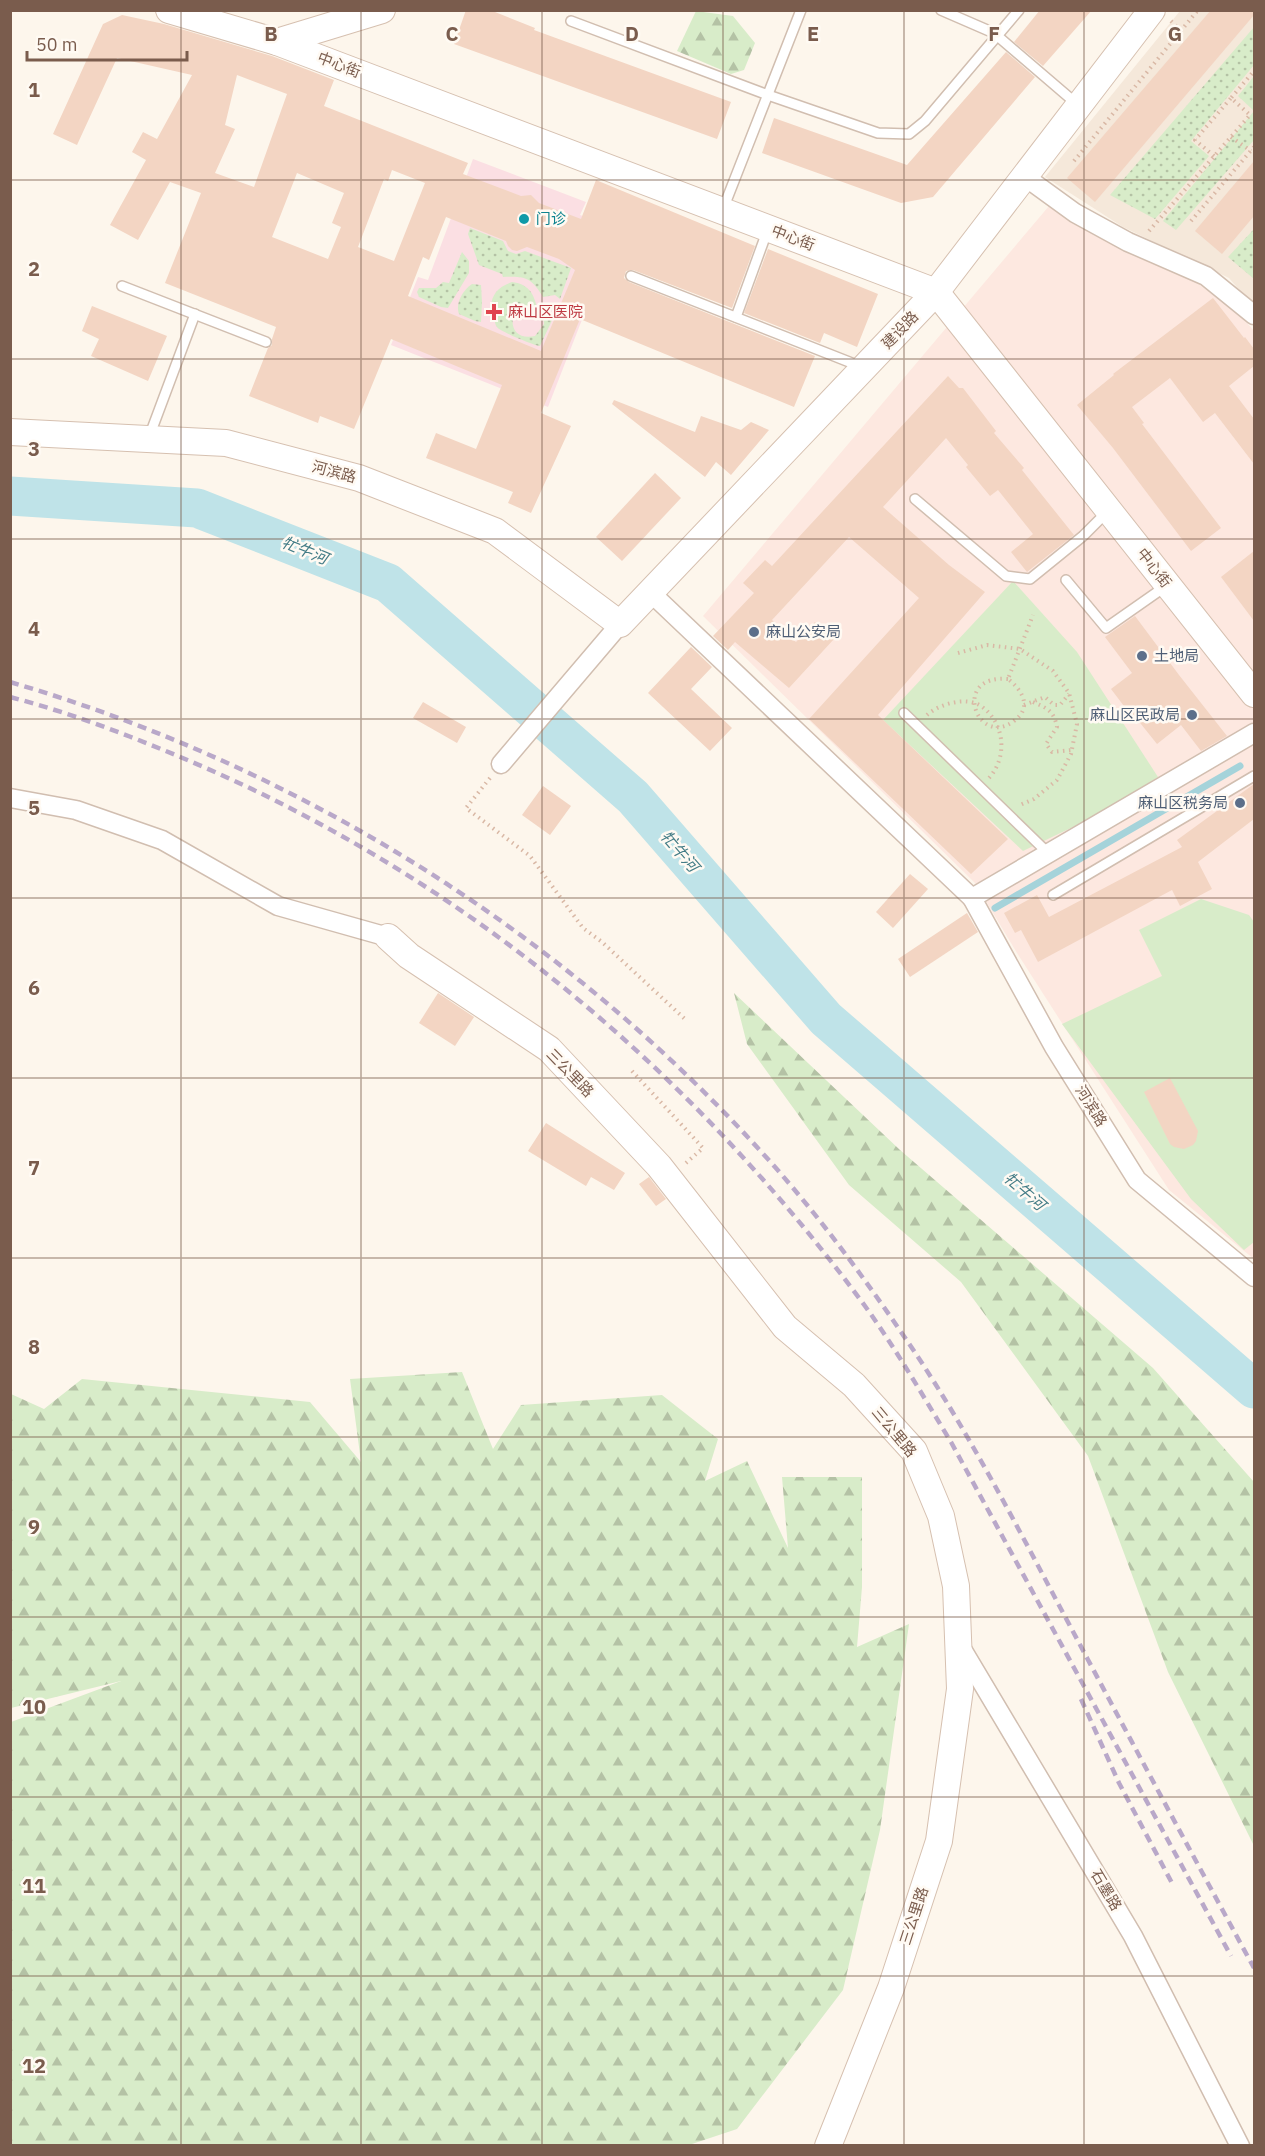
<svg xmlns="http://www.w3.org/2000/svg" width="1265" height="2156" font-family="'IBM Plex Sans','Noto Sans SC',sans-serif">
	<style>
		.residential { fill: #f5e8da }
		.commercial { fill: #fde8e0 }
		.medical { fill: #fbdfe3 }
		.grass { fill: url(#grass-dots) }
		.forest { fill: url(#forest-firs) }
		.green { fill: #d8ecc9 }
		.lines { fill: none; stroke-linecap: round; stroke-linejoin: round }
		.stream { stroke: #a5d3da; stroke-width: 7 }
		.river { stroke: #bfe3e8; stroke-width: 39 }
		.building { fill: #f3d5c3; fill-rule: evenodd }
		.lane-casing { stroke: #d1beb0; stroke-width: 12 }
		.street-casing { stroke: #d1beb0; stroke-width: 21 }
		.secondary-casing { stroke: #d6c0b0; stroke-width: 28 }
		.path { stroke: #d9b8a5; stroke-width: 4; stroke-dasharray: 1.5 4.5; stroke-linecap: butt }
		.lane { stroke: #fff; stroke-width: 9 }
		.street { stroke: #fff; stroke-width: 18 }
		.secondary { stroke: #fff; stroke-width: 26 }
		.rail { stroke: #b9a8c9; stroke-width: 4.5; stroke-dasharray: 9 6; stroke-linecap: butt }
		.grid { fill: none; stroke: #7a5c4d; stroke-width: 1.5; stroke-opacity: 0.55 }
		.culture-dot { fill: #0f9aa8; stroke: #fffaf3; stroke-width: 2 }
		.health-dot { fill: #e0444e; stroke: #fffaf3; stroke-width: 2 }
		.service-dot { fill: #5c6f8a; stroke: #fffaf3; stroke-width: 2 }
		.labels { text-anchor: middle; stroke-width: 5; stroke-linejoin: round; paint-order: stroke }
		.street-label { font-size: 15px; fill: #7a5c4d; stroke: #fffaf3 }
		.culture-label { font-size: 15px; fill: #0d838f; stroke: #fffaf3; text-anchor: start }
		.health-label { font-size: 15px; fill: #be3a42; stroke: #fffaf3; text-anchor: start }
		.service-label { font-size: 15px; fill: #4e5e75; stroke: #fffaf3; text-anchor: start }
		.water-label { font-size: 16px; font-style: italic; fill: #437c86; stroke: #fffaf3 }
		.grid-label { font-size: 20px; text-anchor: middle; font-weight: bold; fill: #7a5c4d; stroke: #fffaf3; stroke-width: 5; stroke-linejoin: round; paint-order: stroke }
	</style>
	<defs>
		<pattern id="grass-dots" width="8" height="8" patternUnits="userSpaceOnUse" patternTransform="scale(1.5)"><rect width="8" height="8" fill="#d8ecc9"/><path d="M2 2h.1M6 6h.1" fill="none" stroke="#b4c2a5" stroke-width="1.8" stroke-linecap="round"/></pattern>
		<pattern id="forest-firs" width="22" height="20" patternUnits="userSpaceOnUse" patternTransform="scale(1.5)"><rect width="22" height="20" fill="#d8ecc9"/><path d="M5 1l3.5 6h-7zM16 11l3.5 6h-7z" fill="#b4c2a5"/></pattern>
	</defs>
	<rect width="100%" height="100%" fill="#fdf6ec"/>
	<!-- residential -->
	<path class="residential" d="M 1180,11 L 1254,11 L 1254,307 L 1229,278 L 1123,227 L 1045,177 Z"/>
	<!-- commercial -->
	<path class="commercial" d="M 1049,206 L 1160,266 L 1192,279 L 1241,316 L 1254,331 L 1254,1259 L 1169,1190 L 1017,953 L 975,883 L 703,616 Z"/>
	<!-- medical -->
	<path class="medical" d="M 473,159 L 586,202 L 580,215 L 598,221 L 613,240 L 548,407 L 391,345 L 418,277 L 428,280 Z"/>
	<!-- grass -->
	<g class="grass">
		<path d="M 1254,27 L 1254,65 L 1191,141 L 1209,156 L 1155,219 L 1110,195 Z"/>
		<path d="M 1254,76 L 1254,140 L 1176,230 L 1163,221 L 1254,111 L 1238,96 Z"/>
		<path d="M 470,228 L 503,241 L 508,251 L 516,254 L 525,251 L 571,268 L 560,299 L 555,295 L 543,297 C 531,277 525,276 503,277 L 502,274 L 479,265 L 468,234 Z"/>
		<path d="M 1254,229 L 1254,279 L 1228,257 Z"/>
		<path d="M 462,252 L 469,261 L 469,273 L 448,308 L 441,307 L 419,297 L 417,292 L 419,288 L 436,288 L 443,282 L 449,283 Z"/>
		<path d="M 512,282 C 528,284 534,293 537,308 L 523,307 L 514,312 C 509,328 517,340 535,336 L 544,324 L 543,317 L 554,316 L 540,346 C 535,346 499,331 497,327 C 495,325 495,321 494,318 C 487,301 494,288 512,282 Z"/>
		<path d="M 472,284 L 481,285 L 482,302 L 481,322 L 475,321 L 459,314 C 455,303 463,290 472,284 Z"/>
	</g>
	<!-- forest -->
	<g class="forest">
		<path d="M 696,11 L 733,16 L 755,43 L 744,70 L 731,74 L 677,51 Z"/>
		<path d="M 734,993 L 900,1150 L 1153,1368 L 1254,1482 L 1254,1846 L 1168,1672 L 1088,1456 L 961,1282 L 849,1185 L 747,1044 Z"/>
		<path d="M 462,1372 L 493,1449 L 521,1405 L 662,1395 L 718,1439 L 705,1481 L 747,1461 L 788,1548 L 782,1477 L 862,1477 L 862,1587 L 857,1647 L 909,1624 L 880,1830 L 843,1990 L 737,2129 L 689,2145 L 11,2145 L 11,1722 L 121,1681 L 11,1708 L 11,1394 L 44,1409 L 82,1379 L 310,1402 L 361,1462 L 350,1379 Z"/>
	</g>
	<!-- green -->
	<g class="green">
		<path d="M 1013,581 L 1077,652 L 1158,777 L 1102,813 L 1023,851 L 883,720 Z"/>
		<path d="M 1201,899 L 1249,915 L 1254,922 L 1254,1242 L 1244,1250 L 1191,1199 L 1062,1024 L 1162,976 L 1139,930 Z"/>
	</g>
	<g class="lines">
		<!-- stream -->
		<path class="stream" d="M 995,908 L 1240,766"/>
		<!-- river -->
		<path class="river" d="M 10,496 L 197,508 L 388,583 L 633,797 L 826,1019 L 1254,1389"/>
	</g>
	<!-- building -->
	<g class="building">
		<path d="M 466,10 L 490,10 L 535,28 L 534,30 L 731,102 L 717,139 L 454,44 Z"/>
		<path d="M 1040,10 L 1092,10 L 1043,66 L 1014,42 Z"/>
		<path d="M 1211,10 L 1254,10 L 1254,15 L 1095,202 L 1067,178 Z"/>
		<path d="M 122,15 L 164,24 L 272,56 L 334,80 L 324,106 L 468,163 L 463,174 L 521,196 L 531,195 L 539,203 L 581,219 L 596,180 L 755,246 L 732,308 L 633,270 L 626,271 L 624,278 L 629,282 L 815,356 L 794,407 L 580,319 L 541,413 L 571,426 L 531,513 L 508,503 L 513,492 L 426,458 L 436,433 L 476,449 L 502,385 L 391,339 L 354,429 L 320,416 L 318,423 L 249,396 L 268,348 L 272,345 L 272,339 L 276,327 L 165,283 L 201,193 L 170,182 L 138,240 L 110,225 L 146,160 L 132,152 L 143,132 L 157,139 L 192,75 L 117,58 L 77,145 L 53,134 L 103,24 ZM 237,75 L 287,94 L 254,187 L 215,173 L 235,129 L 225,125 ZM 392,170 L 425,183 L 394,261 L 358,247 L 384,179 L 388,181 ZM 297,173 L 344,193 L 332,223 L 341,227 L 328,259 L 272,237 ZM 446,217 L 506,241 L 508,246 L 512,250 L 517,251 L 527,247 L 559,259 L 575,270 L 541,351 L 408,296 L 423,257 L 429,260 Z"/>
		<path d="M 1006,52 L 1035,77 L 933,197 L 901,203 L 762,153 L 774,118 L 907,165 Z"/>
		<path d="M 1254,161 L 1254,216 L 1222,254 L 1195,231 Z"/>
		<path d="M 768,249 L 878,294 L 857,347 L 824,333 L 820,343 L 744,313 Z"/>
		<path d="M 1213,298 L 1244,338 L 1245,337 L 1254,349 L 1254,366 L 1229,386 L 1254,419 L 1254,464 L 1215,413 L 1203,422 L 1170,378 L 1132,407 L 1144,423 L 1142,424 L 1221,528 L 1191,551 L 1113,448 L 1077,405 L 1114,375 L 1113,374 Z"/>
		<path d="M 92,306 L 167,336 L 148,381 L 91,356 L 99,339 L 82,331 Z"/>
		<path d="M 948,376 L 959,388 L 963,388 L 996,431 L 994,433 L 1024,468 L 1022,470 L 1074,535 L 1027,572 L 1011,552 L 1033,534 L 998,490 L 990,496 L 966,467 L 968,465 L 946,438 L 883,507 L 949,565 L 985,592 L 878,715 L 1008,839 L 971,874 L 809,719 L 919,598 L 849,537 L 772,620 L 796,642 L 815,622 L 834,639 L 789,688 L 735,642 L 728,650 L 713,636 L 754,593 L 743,583 L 765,560 L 772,566 Z"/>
		<path d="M 614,400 L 695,432 L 701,416 L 741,430 L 751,422 L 769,430 L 731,475 L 716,462 L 705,477 L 612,404 Z"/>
		<path d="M 655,473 L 681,498 L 622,561 L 596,537 Z"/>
		<path d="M 1254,551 L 1254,621 L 1221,577 Z"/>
		<path d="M 1135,616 L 1179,675 L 1227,736 L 1201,751 L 1181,725 L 1157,744 L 1129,709 L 1127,710 L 1111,689 L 1132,673 L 1105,637 Z"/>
		<path d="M 691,647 L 712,667 L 691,689 L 732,728 L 710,751 L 648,693 Z"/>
		<path d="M 423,702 L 466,727 L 457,743 L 413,718 Z"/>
		<path d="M 1254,784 L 1254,819 L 1198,862 L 1212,889 L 1180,906 L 1172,890 L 1038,962 L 1021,930 L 1015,933 L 1004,913 L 1037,895 L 1049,917 L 1182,847 L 1177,840 Z"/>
		<path d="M 543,786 L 571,806 L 550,835 L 522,815 Z"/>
		<path d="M 910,874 L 928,889 L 893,928 L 876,912 Z"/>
		<path d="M 967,913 L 978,932 L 910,977 L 898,959 Z"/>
		<path d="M 438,993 L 474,1017 L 455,1046 L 419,1023 Z"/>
		<path d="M 1170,1078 L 1198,1131 L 1196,1141 L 1193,1145 L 1184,1149 L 1174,1147 L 1170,1144 L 1144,1092 Z"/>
		<path d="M 546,1123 L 625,1173 L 614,1190 L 591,1177 L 586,1186 L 528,1151 Z"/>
		<path d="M 649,1177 L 666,1199 L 656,1206 L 639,1184 Z"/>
	</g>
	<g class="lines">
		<!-- lane casing -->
		<g class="lane-casing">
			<g id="lane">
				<path d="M 941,10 L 994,33 L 1078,105"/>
				<path d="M 571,21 L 768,95 L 878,133 L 909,134 L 925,121 L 1019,10"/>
				<path d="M 723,209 L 801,10"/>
				<path d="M 631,276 L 862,367"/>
				<path d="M 122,286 L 266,342"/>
				<path d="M 736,317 L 768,229"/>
				<path d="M 149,437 L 195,314"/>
				<path d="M 915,499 L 1006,576 L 1030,579 L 1083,536 L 1107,512"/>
				<path d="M 1066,580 L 1106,628 L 1166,586"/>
				<path d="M 904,713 L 1049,854"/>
				<path d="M 1053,895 L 1254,776"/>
			</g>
		</g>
		<!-- street casing -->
		<g class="street-casing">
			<g id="street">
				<path d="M 1024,176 L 1075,213 L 1128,242 L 1206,276 L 1254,315"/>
				<path d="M 650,592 L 972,898 L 1254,733"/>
				<path d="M 501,764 L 620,624"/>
				<path d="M 10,798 L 76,810 L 162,840 L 278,906 L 388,937"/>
				<path d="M 972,898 L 1054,1047 L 1137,1180 L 1254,1277"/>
				<path d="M 959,1644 L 1133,1936 L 1240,2146"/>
			</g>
		</g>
		<!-- secondary casing -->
		<g class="secondary-casing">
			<g id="secondary">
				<path d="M 169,10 L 277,42 L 936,292 L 1254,694"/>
				<path d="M 277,42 L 382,10"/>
				<path d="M 10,432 L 226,443 L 359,478 L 495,531 L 620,624 L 936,292 L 1152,10"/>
				<path d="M 388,937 L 409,956 L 549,1049 L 659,1166 L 785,1327 L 854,1385 L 914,1451 L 941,1516 L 956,1586 L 960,1689 L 939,1841 L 891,1988 L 828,2146"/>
			</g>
		</g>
		<!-- path -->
		<g class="path">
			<path d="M 1171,21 L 1181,31"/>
			<path d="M 1231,137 L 1251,151"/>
			<path d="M 1214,156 L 1195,140 L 1231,98"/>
			<path d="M 1074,161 L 1198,10"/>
			<path d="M 1191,221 L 1254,147"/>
			<path d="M 1149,231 L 1250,115 L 1231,98 L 1254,71"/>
			<path d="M 958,653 L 987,645 L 1020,649 L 1053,671 L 1069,693 L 1077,724 L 1071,754 L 1057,780 L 1034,799 L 1020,805"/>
			<path d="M 1008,679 C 950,674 977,749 1014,721 C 1033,707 1022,690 1008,679 L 1033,615"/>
			<path d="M 1033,702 C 1047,708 1054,711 1057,727 L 1046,744 L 1052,752 L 1072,750"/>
			<path d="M 1024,705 L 1045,697 L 1054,705 L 1060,705 L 1069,694"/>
			<path d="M 927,715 C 939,704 966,696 981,706 C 1005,723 1008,757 989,778"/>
			<path d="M 490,778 L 466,808 L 530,856 L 583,928 L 602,942 L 687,1021"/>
			<path d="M 632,1071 L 703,1148 L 686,1163"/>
		</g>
		<!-- lane -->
		<use href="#lane" class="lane"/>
		<!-- street -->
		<use href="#street" class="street"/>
		<!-- secondary -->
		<use href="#secondary" class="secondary"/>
		<!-- rail -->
		<g class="rail">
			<path d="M 10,682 C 300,767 564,933 766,1157 C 822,1219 871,1287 918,1357 C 974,1442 1021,1534 1069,1624 C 1130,1739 1192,1854 1254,1968"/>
			<path d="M 10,697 C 71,713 128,735 185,759 C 460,875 688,1066 865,1306 C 896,1349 923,1396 951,1442 L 1231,1956"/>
			<path d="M 1081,1699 L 1119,1783 L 1173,1885"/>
		</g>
	</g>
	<!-- grid -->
	<path class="grid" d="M 181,10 L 181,2146M 361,10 L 361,2146M 542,10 L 542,2146M 723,10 L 723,2146M 904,10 L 904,2146M 1084,10 L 1084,2146M 10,180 L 1254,180M 10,359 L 1254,359M 10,539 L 1254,539M 10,719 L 1254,719M 10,898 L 1254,898M 10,1078 L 1254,1078M 10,1258 L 1254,1258M 10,1437 L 1254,1437M 10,1617 L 1254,1617M 10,1797 L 1254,1797M 10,1976 L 1254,1976"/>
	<!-- markers -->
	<circle class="culture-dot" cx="524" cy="219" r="6"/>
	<path class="health-dot" d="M491 303h6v6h6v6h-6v6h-6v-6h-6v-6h6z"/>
	<g class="service-dot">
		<circle cx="754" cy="632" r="6"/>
		<circle cx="1142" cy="656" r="6"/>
		<circle cx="1192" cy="715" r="6"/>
		<circle cx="1240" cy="803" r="6"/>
	</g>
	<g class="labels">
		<!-- street labels -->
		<g class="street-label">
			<text transform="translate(339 65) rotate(21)" y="5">中心街</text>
			<text transform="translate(793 238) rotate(21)" y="5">中心街</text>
			<text transform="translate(900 330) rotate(-46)" y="5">建设路</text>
			<text transform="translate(334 472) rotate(15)" y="5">河滨路</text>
			<text transform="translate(1154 568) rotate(52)" y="5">中心街</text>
			<text transform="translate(570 1073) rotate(46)" y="5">三公里路</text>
			<text transform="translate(1091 1106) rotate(58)" y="5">河滨路</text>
			<text transform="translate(894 1432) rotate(50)" y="5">三公里路</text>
			<text transform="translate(1106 1890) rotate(59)" y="5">石墨路</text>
			<text transform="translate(914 1916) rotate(-72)" y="5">三公里路</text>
		</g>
		<!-- culture labels -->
		<g class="culture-label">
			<text x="536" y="224">门诊</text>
		</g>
		<!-- health labels -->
		<g class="health-label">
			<text x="508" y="317">麻山区医院</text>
		</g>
		<!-- service labels -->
		<g class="service-label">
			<text x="766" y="637">麻山公安局</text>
			<text x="1154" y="661">土地局</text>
			<text x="1180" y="720" text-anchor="end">麻山区民政局</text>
			<text x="1228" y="808" text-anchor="end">麻山区税务局</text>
		</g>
		<!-- water labels -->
		<g class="water-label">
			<text transform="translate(305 550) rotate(22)" y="6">牤牛河</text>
			<text transform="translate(680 851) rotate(49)" y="6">牤牛河</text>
			<text transform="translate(1025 1191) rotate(41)" y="6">牤牛河</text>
		</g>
	</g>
	<g class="grid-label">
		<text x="271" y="41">B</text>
		<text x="452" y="41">C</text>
		<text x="632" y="41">D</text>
		<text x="813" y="41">E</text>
		<text x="994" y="41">F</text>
		<text x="1175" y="41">G</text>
		<text x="34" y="97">1</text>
		<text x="34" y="276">2</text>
		<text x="34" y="456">3</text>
		<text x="34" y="636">4</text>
		<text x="34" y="815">5</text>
		<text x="34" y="995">6</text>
		<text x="34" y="1175">7</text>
		<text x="34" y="1354">8</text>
		<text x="34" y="1534">9</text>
		<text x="34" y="1714">10</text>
		<text x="34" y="1893">11</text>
		<text x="34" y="2073">12</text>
	</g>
	<!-- border -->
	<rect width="1265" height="2156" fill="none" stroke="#7a5c4d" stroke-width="24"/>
	<!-- scale -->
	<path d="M27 51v9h160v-9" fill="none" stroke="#7a5c4d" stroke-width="3"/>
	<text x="36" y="51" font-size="18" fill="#7a5c4d" stroke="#fffaf3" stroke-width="4.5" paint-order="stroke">50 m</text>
</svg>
